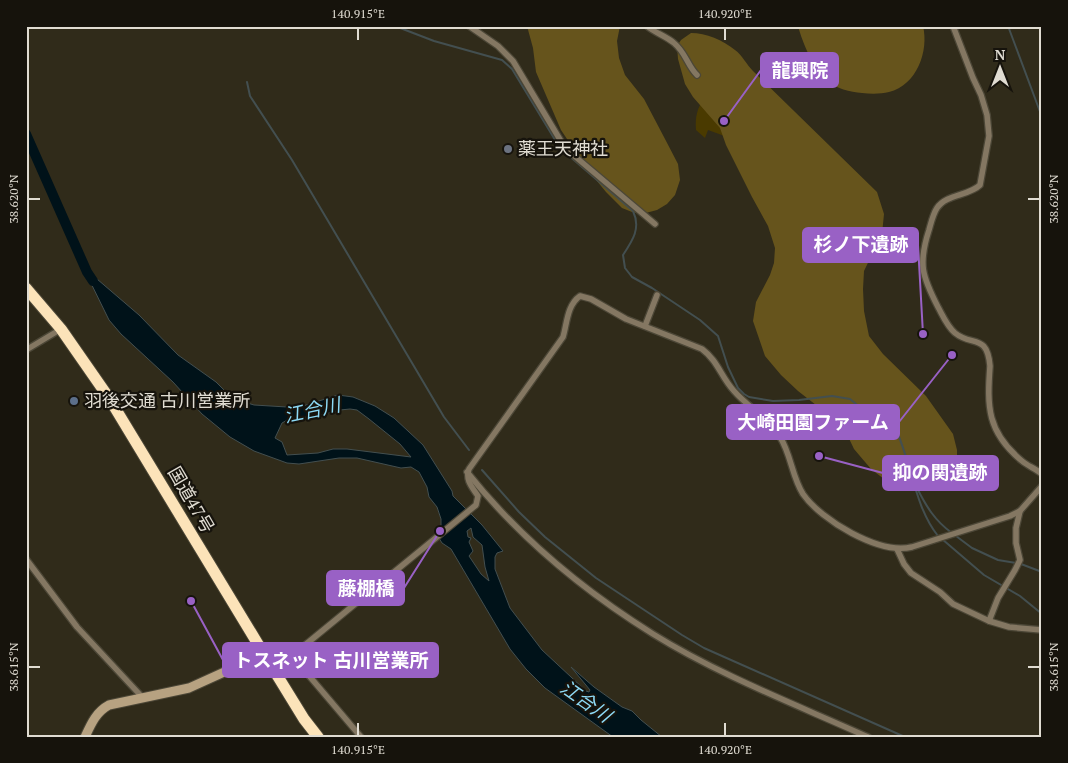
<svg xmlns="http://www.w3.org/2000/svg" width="1068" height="763" font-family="'PT Serif','Noto Sans JP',serif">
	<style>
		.green { fill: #4a3a00 }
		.forest { fill: #66541c }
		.water { fill: #001219; stroke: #434f50; fill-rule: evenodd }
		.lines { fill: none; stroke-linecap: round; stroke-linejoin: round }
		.stream { stroke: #434f50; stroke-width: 2 }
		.river { stroke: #001219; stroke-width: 10 }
		.street-casing { stroke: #4c4737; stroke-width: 8 }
		.secondary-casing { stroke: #4c4737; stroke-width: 11 }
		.highway-casing { stroke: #4c4737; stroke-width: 13 }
		.street { stroke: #847762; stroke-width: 5.5 }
		.secondary { stroke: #b7a281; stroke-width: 9 }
		.highway { stroke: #fce3b9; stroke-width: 11 }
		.ticks { fill: none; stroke: #e0dcd2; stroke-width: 2 }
		.worship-dot { fill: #6b7280; stroke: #16130c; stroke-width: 2 }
		.service-dot { fill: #5c6f8a; stroke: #16130c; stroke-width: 2 }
		.labels { text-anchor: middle; stroke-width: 4.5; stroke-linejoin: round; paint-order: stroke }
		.poi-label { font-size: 18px; fill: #e0dcd2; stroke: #16130c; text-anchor: start }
		.street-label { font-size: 18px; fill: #e0dcd2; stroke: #16130c }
		.water-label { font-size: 19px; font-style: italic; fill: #8ddaf6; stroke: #16130c }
		.leader { fill: none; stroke: #9961c5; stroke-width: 2 }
		.callout-dot { fill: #9961c5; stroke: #16130c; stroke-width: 2 }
		.callout { fill: #9961c5; stroke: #9961c5; stroke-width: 2 }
		.callout-label { font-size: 19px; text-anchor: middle; font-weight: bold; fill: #fff }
		.neatline { fill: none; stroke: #e0dcd2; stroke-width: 2 }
		.ticks-label { font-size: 12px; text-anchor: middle; fill: #e0dcd2 }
	</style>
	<rect width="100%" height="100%" fill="#302b1a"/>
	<!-- green -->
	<path class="green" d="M 705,97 L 730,138 L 708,130 L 705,138 L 696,130 C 695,117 697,108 705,97 Z"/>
	<!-- forest -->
	<g class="forest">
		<path d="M 527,26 L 620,26 L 617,41 L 619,58 L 625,75 L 644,99 L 665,139 L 678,164 L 680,180 L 675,195 L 667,204 L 657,210 L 642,214 L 632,212 L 622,208 L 606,192 L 587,169 L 561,130 L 536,72 L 533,48 Z"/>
		<path d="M 798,26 L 923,26 C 929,51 917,85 889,92 C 881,94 871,94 862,93 C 850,92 836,89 827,80 C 813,68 803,44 798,26 Z"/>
		<path d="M 691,33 C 706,33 723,40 735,50 C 742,55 747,65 753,71 L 877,192 L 884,214 L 882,234 L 864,271 L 863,289 L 864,311 L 869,336 L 883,354 L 926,396 L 953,434 L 957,450 L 957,476 L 951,483 L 943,487 L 911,489 L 897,486 L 884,479 L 871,469 L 854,449 L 843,426 L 798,391 L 781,375 L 765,356 L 753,321 L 756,302 L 770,275 L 774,263 L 775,248 L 768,226 L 752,197 L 726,145 L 720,128 L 693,97 L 685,84 L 678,59 L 677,46 L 681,40 Z"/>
	</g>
	<!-- water -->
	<path class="water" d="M 83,267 L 139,315 L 178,355 L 216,382 L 225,391 L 241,401 L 254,405 L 287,407 L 303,406 L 338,395 L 353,397 L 375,406 L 394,418 L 423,445 L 452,491 L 453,496 L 482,525 L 503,551 L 497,553 L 495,557 L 495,569 L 510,608 L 542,650 L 586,691 L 589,692 L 590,690 L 571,667 L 594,687 L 622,707 L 632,711 L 641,720 L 662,737 L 613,737 L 545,688 L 526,669 L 510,649 L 451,549 L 442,543 L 437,535 L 441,525 L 441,519 L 437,507 L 429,497 L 427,487 L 419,472 L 411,467 L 401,468 L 357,458 L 339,458 L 299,464 L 287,463 L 254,451 L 230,437 L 202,414 L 173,382 L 121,334 L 109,320 ZM 350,409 L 357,410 L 369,419 L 400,444 L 411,457 L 347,449 L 333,449 L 318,453 L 287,455 L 282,442 L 275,438 L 282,423 L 289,419 L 316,416 L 340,410 ZM 471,528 L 473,537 L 482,545 L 485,567 L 489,581 L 481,574 L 469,556 L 473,551 L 469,542 L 471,538 L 468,537 L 467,531 Z"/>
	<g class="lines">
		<!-- stream -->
		<g class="stream">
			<path d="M 395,26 L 434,41 L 502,60 L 512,69 L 560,148 L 633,211 C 641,228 633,240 623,255 L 625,268 L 632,277 L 652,288 L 700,320 L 718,336 L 728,367 L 738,388 L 744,394 L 749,397 L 773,401 L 799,400 L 832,396 L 850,399 L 862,409 L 877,426 L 897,432 C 912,466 915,507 938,536"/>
			<path d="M 1008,26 L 1042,117"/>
			<path d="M 247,82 L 250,96 L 292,160 L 444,417 L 469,450"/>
			<path d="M 482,470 L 519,512 L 545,537 L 596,578 L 682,635 L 704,648 L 905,737"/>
			<path d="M 917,488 C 926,506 935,521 952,533"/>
			<path d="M 956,536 L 972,548 L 998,560 L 1016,563"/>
			<path d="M 942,539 L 984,575 L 1020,596 L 1042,614"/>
			<path d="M 1021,564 L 1042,572"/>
			<path d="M 26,733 L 28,737"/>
		</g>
		<!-- river -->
		<path class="river" d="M 26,134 L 87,272 L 93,281"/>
		<!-- street casing -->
		<g class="street-casing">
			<g id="street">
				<path d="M 469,26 L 498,46 L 513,61 L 565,148 L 655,224"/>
				<path d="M 647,26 C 655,33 666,36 674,43 C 686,53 687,65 697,75"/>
				<path d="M 953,26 L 973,78 L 981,95 L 987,115 L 989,136 L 980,185 C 969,196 946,194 937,208 C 933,214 931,223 929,230 C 918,264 922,276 938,307 C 943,316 947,326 955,333 C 972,347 987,333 990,366 C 987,407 987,432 1022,461 C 1028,466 1036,469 1042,474"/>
				<path d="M 645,326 L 657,295"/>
				<path d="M 26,350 L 61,329"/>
				<path d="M 467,472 C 518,536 584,591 653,634 C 719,675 797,705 868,737"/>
				<path d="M 897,549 L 904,564 L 911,573 L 940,592 L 953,604 L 989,621 L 1009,627 L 1042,630"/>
				<path d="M 26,559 L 77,627 L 143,698"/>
				<path d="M 989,621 L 998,598 L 1015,570 L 1020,560 L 1016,543 L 1016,528 L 1020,511"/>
				<path d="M 361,737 L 294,658 L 294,654 L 476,505 L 478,496 C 472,487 465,480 469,469 L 563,337 C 567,324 567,305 580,296 L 591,299 L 626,319 L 702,349 C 718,361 721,377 734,391 C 749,408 767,417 780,437 C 791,454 792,477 803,494 C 821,520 879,555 912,547 L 1010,516 L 1020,511 L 1042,486"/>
			</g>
		</g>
		<!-- secondary casing -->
		<g class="secondary-casing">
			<path id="secondary" d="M 85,737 C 91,724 96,712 109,705 L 189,688 L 264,654"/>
		</g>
		<!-- highway casing -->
		<g class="highway-casing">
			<path id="highway" d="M 26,288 L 61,329 L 109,398 L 264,654 L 304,719 L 318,737"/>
		</g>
		<!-- street -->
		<use href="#street" class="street"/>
		<!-- secondary -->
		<use href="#secondary" class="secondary"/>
		<!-- highway -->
		<use href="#highway" class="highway"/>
	</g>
	<!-- ticks -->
	<path class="ticks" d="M 358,28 L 358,40M 725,28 L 725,40M 28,199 L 40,199M 1028,199 L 1040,199M 28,667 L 40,667M 1028,667 L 1040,667M 358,723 L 358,736M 725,723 L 725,736"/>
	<!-- markers -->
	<circle class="worship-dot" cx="508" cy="149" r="5"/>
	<circle class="service-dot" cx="74" cy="401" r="5"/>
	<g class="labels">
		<!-- poi labels -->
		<g class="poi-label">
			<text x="518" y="155">薬王天神社</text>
			<text x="84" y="407">羽後交通 古川営業所</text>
		</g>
		<!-- street labels -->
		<g class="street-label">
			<text transform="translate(191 500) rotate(60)" y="6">国道47号</text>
		</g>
		<!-- water labels -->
		<g class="water-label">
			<text transform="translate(312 410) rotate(-12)" y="7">江合川</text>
			<text transform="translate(586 701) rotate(35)" y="7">江合川</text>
		</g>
	</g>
	<!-- callouts -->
	<path class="leader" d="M724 121L761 70M923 334L918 245M952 355L899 422M819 456L883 473M440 531L404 588M191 601L223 660"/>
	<g class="callout-dot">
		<circle cx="724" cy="121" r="5"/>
		<circle cx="923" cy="334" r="5"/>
		<circle cx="952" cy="355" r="5"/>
		<circle cx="819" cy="456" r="5"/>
		<circle cx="440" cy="531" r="5"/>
		<circle cx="191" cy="601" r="5"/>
	</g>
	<g class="callout">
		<rect x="761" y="53" width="77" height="34" rx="5"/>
		<rect x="803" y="228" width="115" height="34" rx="5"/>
		<rect x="727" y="405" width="172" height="34" rx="5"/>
		<rect x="883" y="456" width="115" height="34" rx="5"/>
		<rect x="327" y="571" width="77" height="34" rx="5"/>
		<rect x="223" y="643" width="215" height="34" rx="5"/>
	</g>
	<g class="callout-label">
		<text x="800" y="77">龍興院</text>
		<text x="861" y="251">杉ノ下遺跡</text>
		<text x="813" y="429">大崎田園ファーム</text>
		<text x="940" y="479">抑の関遺跡</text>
		<text x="366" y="595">藤棚橋</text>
		<text x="331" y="667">トスネット 古川営業所</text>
	</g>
	<!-- border -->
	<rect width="1068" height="763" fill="none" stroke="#16130c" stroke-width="55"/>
	<!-- north arrow -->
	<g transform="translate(1000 68)" stroke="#16130c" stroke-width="4" paint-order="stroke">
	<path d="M0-4L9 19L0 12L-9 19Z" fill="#e0dcd2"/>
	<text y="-8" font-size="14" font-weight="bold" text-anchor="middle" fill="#e0dcd2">N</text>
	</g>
	<rect x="28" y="28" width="1012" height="708" class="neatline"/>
	<g class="ticks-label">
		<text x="358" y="18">140.915°E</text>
		<text x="725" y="18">140.920°E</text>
		<text transform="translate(14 199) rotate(-90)" y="4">38.620°N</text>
		<text transform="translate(1054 199) rotate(-90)" y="4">38.620°N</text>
		<text transform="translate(14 667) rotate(-90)" y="4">38.615°N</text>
		<text transform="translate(1054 667) rotate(-90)" y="4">38.615°N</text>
		<text x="358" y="754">140.915°E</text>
		<text x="725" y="754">140.920°E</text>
	</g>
</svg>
